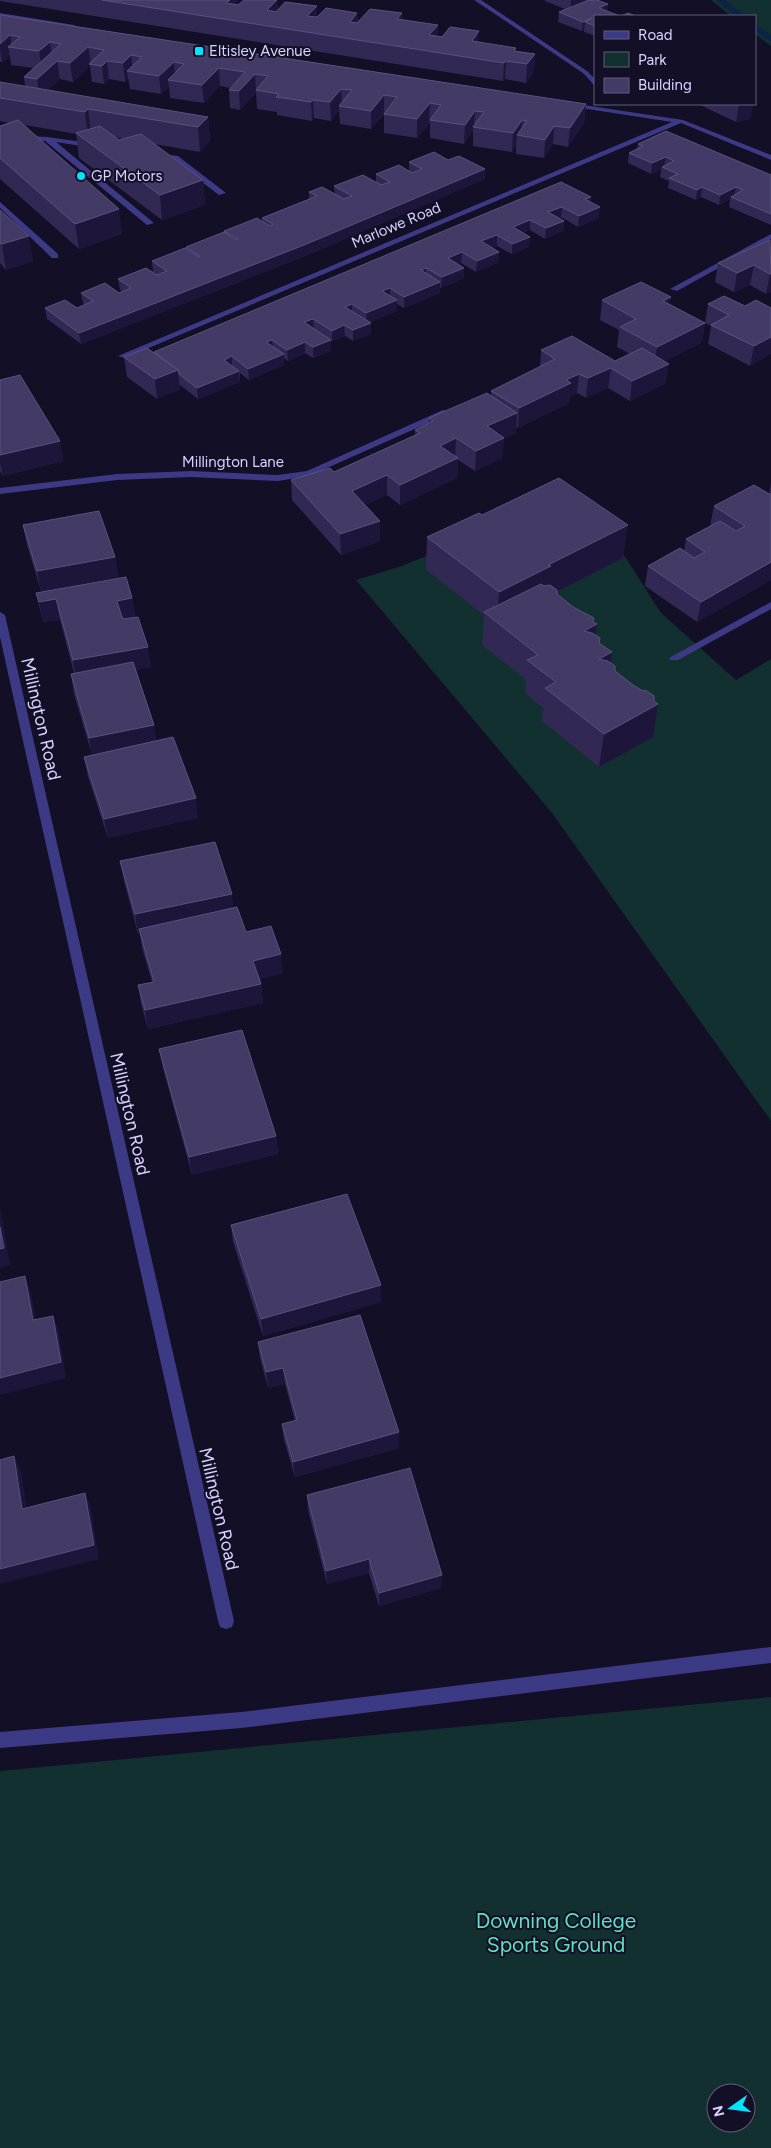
<svg xmlns="http://www.w3.org/2000/svg" width="771" height="2148" font-family="Figtree,sans-serif">
	<style>
		.green { fill: #12302f; fill-rule: evenodd }
		.lines { fill: none; stroke-linecap: round; stroke-linejoin: round }
		.stream { fill: #0c2248; fill-rule: evenodd }
		.service { fill: #3d3a85; fill-rule: evenodd }
		.minor { fill: #3d3a85; fill-rule: evenodd }
		.wall { fill: #312854; fill-rule: evenodd }
		.shaded-wall { fill: #1d163a }
		.building { fill: #433a66; stroke: #5a527e }
		.poi-dot { fill: #00e5ff; stroke: #130f26; stroke-width: 2 }
		.labels { text-anchor: middle; stroke-width: 4; stroke-linejoin: round; paint-order: stroke }
		.far-poi-label { font-size: 15px; fill: #d9d4ff; stroke: #130f26; text-anchor: start }
		.far-street-label { font-size: 15px; fill: #d9d4ff; stroke: #130f26 }
		.street-label { font-size: 18px; fill: #d9d4ff; stroke: #130f26 }
		.near-park-label { font-size: 21px; fill: #5fe0c0; stroke: #130f26 }
	</style>
	<rect width="100%" height="100%" fill="#130f26"/>
	<!-- green -->
	<g class="green">
		<path d="M 711,0 L 771,0 L 771,46 L 755,34 L 755,16 L 731,16 Z"/>
		<path d="M 549,505 L 624,555 L 661,613 L 736,680 L 771,659 L 771,1121 L 552,813 L 356,580 L 402,566 Z"/>
		<path d="M 771,1697 L 771,2148 L 0,2148 L 0,1771 ZM 716,2093 L 746,2093 L 746,2123 L 716,2123 Z"/>
	</g>
	<g class="lines">
		<!-- stream -->
		<g class="stream">
			<path d="M 716,0 L 725,0 L 745,16 L 736,16 Z"/>
			<path d="M 755,24 L 771,35 L 771,42 L 755,30 Z"/>
		</g>
		<!-- service -->
		<g class="service">
			<path d="M 0,134 L 47,137 L 97,144 L 97,148 L 94,148 L 56,142 L 154,223 L 147,225 L 45,141 L 0,138 Z"/>
			<path d="M 153,153 L 178,156 L 226,193 L 219,195 L 173,160 L 153,157 Z"/>
			<path d="M 0,202 L 58,254 L 58,258 L 52,258 L 0,208 Z"/>
			<path d="M 771,234 L 771,239 L 677,291 L 670,289 Z"/>
			<path d="M 771,1647 L 771,1663 L 241,1728 L 0,1748 L 0,1732 L 241,1712 Z"/>
		</g>
		<!-- minor -->
		<g class="minor">
			<path d="M 474,0 L 481,0 L 587,71 L 595,79 L 595,86 L 583,73 Z"/>
			<path d="M 0,13 L 74,25 L 77,27 L 74,29 L 0,17 Z"/>
			<path d="M 570,103 L 683,120 L 771,155 L 771,160 L 681,123 L 125,358 L 118,356 L 672,122 L 568,106 L 567,105 Z"/>
			<path d="M 443,410 L 446,411 L 446,415 L 309,476 L 278,481 L 191,477 L 117,480 L 0,494 L 0,488 L 117,474 L 191,471 L 278,475 L 307,471 Z"/>
			<path d="M 771,602 L 771,609 L 678,660 L 670,660 L 669,658 Z"/>
			<path d="M 0,612 L 5,615 L 234,1621 L 232,1627 L 226,1629 L 220,1627 L 218,1621 L 0,637 Z"/>
		</g>
	</g>
	<!-- wall -->
	<g class="wall">
		<path d="M 0,0 L 238,0 L 238,4 L 277,0 L 278,10 L 317,17 L 357,13 L 358,23 L 402,20 L 438,25 L 438,36 L 479,42 L 516,51 L 535,54 L 534,72 L 526,83 L 505,79 L 503,81 L 0,1 Z"/>
		<path d="M 545,0 L 597,0 L 608,4 L 607,12 L 595,16 L 595,36 L 584,32 L 584,31 L 582,31 L 558,22 L 559,12 L 565,9 L 545,1 Z"/>
		<path d="M 0,15 L 586,104 L 584,123 L 568,147 L 553,144 L 544,158 L 516,154 L 516,145 L 512,152 L 473,146 L 473,131 L 464,144 L 430,138 L 430,122 L 417,138 L 384,133 L 384,114 L 371,129 L 340,124 L 339,110 L 331,121 L 314,118 L 312,121 L 277,115 L 277,112 L 257,109 L 256,93 L 240,110 L 230,108 L 229,90 L 231,88 L 220,86 L 204,103 L 170,98 L 169,87 L 161,94 L 130,89 L 128,78 L 125,82 L 109,79 L 104,84 L 92,82 L 90,66 L 73,82 L 60,79 L 48,90 L 208,117 L 210,141 L 200,152 L 154,144 L 203,180 L 205,205 L 162,220 L 79,158 L 76,134 L 25,125 L 122,234 L 79,249 L 0,179 L 0,126 L 9,123 L 0,121 L 0,82 L 25,87 L 24,77 L 33,68 L 11,65 L 10,56 L 2,62 L 0,62 ZM 115,137 L 124,139 L 119,140 Z"/>
		<path d="M 700,104 L 753,104 L 750,119 L 736,122 L 700,105 Z"/>
		<path d="M 638,144 L 771,175 L 771,225 L 729,207 L 730,199 L 719,205 L 701,197 L 696,200 L 668,188 L 669,181 L 660,177 L 661,169 L 651,174 L 628,163 L 629,153 L 637,149 Z"/>
		<path d="M 409,162 L 485,179 L 305,256 L 81,344 L 47,319 L 45,308 L 77,308 L 85,305 L 83,303 L 81,293 L 119,293 L 122,291 L 120,290 L 118,279 L 158,275 L 153,272 L 152,261 L 186,249 L 186,247 L 224,233 L 224,231 L 262,221 L 262,218 L 309,199 L 309,192 L 335,194 L 334,186 L 376,183 L 376,174 L 409,170 Z"/>
		<path d="M 561,182 L 590,202 L 599,218 L 578,227 L 561,217 L 558,218 L 564,221 L 563,231 L 545,239 L 530,230 L 523,233 L 529,247 L 512,254 L 497,246 L 492,248 L 499,252 L 499,262 L 476,272 L 461,263 L 458,264 L 464,268 L 464,278 L 441,288 L 440,287 L 440,293 L 404,308 L 397,304 L 397,311 L 370,322 L 371,334 L 353,341 L 345,336 L 332,341 L 331,341 L 331,351 L 313,358 L 305,353 L 288,361 L 284,358 L 284,365 L 249,380 L 240,373 L 240,382 L 198,399 L 180,385 L 180,389 L 157,399 L 127,377 L 124,357 L 154,352 Z"/>
		<path d="M 0,210 L 33,261 L 6,270 L 0,263 Z"/>
		<path d="M 770,240 L 771,292 L 766,294 L 750,285 L 734,292 L 715,282 L 718,263 Z"/>
		<path d="M 602,300 L 670,304 L 705,323 L 702,342 L 665,361 L 666,383 L 630,401 L 608,388 L 586,398 L 577,393 L 570,397 L 569,403 L 518,428 L 516,427 L 516,433 L 504,438 L 502,458 L 475,471 L 458,460 L 457,478 L 400,505 L 387,495 L 365,505 L 380,541 L 341,555 L 292,500 L 291,480 L 334,472 L 415,435 L 415,430 L 429,423 L 429,418 L 491,395 L 491,391 L 540,367 L 541,350 L 615,361 L 630,354 L 617,347 L 619,330 L 600,320 Z"/>
		<path d="M 708,304 L 771,308 L 750,366 L 708,344 L 711,326 L 705,323 Z"/>
		<path d="M 0,380 L 60,441 L 63,461 L 3,476 L 0,471 Z"/>
		<path d="M 771,483 L 771,580 L 697,622 L 645,586 L 648,566 L 684,551 L 686,539 L 710,526 L 714,506 L 769,494 Z"/>
		<path d="M 482,515 L 623,558 L 557,592 L 557,594 L 593,622 L 595,635 L 599,643 L 612,652 L 610,663 L 653,737 L 599,767 L 542,721 L 543,708 L 525,693 L 526,680 L 482,645 L 484,615 L 426,570 L 427,537 Z"/>
		<path d="M 23,525 L 115,557 L 118,577 L 41,591 L 27,545 Z"/>
		<path d="M 36,593 L 132,598 L 135,617 L 151,667 L 135,670 L 154,725 L 156,741 L 198,818 L 108,838 L 88,777 L 84,757 L 92,755 L 74,694 L 71,674 L 74,673 L 60,620 L 43,622 Z"/>
		<path d="M 120,861 L 234,908 L 246,932 L 283,973 L 260,979 L 261,984 L 263,1003 L 148,1029 L 141,1004 L 138,985 L 152,982 L 142,948 L 140,934 L 138,934 L 124,881 Z"/>
		<path d="M 159,1049 L 276,1136 L 278,1154 L 192,1175 L 163,1068 Z"/>
		<path d="M 231,1225 L 381,1285 L 381,1302 L 263,1336 L 233,1242 Z"/>
		<path d="M 258,1342 L 399,1448 L 295,1477 L 284,1440 L 282,1424 L 295,1421 L 285,1384 L 268,1388 L 260,1358 Z"/>
		<path d="M 307,1495 L 441,1588 L 379,1606 L 369,1573 L 327,1584 L 308,1510 Z"/>
	</g>
	<!-- shaded-wall -->
	<g class="shaded-wall">
		<path d="M 230,0 L 238,0 L 239,12 L 226,3 Z"/>
		<path d="M 277,0 L 278,18 L 267,10 Z"/>
		<path d="M 571,0 L 597,0 L 570,11 Z"/>
		<path d="M 608,4 L 607,14 L 599,8 Z"/>
		<path d="M 317,6 L 317,24 L 307,16 Z"/>
		<path d="M 357,13 L 358,31 L 350,40 L 350,22 Z"/>
		<path d="M 402,13 L 402,31 L 397,19 Z"/>
		<path d="M 592,18 L 585,22 L 584,31 L 582,31 L 583,22 Z"/>
		<path d="M 438,25 L 438,42 L 429,35 Z"/>
		<path d="M 479,31 L 478,49 L 472,41 Z"/>
		<path d="M 10,35 L 12,47 L 8,47 L 10,56 L 2,62 L 0,49 L 0,44 Z"/>
		<path d="M 50,42 L 52,60 L 42,69 L 39,51 Z"/>
		<path d="M 88,47 L 91,64 L 89,64 L 90,66 L 73,82 L 70,63 Z"/>
		<path d="M 535,54 L 534,72 L 526,83 L 527,64 Z"/>
		<path d="M 131,55 L 133,72 L 127,71 L 128,78 L 125,82 L 123,63 Z"/>
		<path d="M 57,61 L 60,79 L 40,97 L 37,79 Z"/>
		<path d="M 107,61 L 109,79 L 104,84 L 102,66 Z"/>
		<path d="M 506,61 L 505,79 L 503,81 L 504,63 Z"/>
		<path d="M 174,62 L 175,80 L 168,80 L 169,87 L 161,94 L 159,76 Z"/>
		<path d="M 219,68 L 220,86 L 204,103 L 202,85 Z"/>
		<path d="M 255,74 L 256,93 L 240,110 L 239,91 Z"/>
		<path d="M 341,89 L 342,106 L 339,106 L 339,110 L 331,121 L 330,102 Z"/>
		<path d="M 384,95 L 384,113 L 371,129 L 371,111 Z"/>
		<path d="M 313,100 L 314,118 L 312,121 L 311,102 Z"/>
		<path d="M 430,103 L 429,122 L 417,138 L 417,119 Z"/>
		<path d="M 586,104 L 584,123 L 568,147 L 570,128 Z"/>
		<path d="M 739,104 L 753,104 L 750,119 L 736,122 Z"/>
		<path d="M 88,109 L 91,133 L 88,136 L 85,112 Z"/>
		<path d="M 475,111 L 474,127 L 473,127 L 473,131 L 464,144 L 465,125 Z"/>
		<path d="M 208,117 L 210,141 L 200,152 L 198,127 Z"/>
		<path d="M 522,120 L 521,136 L 517,135 L 516,145 L 512,152 L 513,133 Z"/>
		<path d="M 554,126 L 553,144 L 544,158 L 545,140 Z"/>
		<path d="M 666,157 L 664,167 L 662,167 L 661,169 L 651,174 L 652,163 Z"/>
		<path d="M 485,169 L 485,179 L 305,256 L 81,344 L 79,333 Z"/>
		<path d="M 203,180 L 205,205 L 162,220 L 160,195 Z"/>
		<path d="M 702,187 L 701,197 L 696,200 L 697,190 Z"/>
		<path d="M 736,187 L 734,197 L 731,197 L 730,199 L 719,205 L 720,195 Z"/>
		<path d="M 591,197 L 590,207 L 585,199 Z"/>
		<path d="M 562,207 L 561,217 L 547,223 L 548,212 Z"/>
		<path d="M 600,207 L 599,218 L 578,227 L 579,216 Z"/>
		<path d="M 119,209 L 122,234 L 79,249 L 75,224 Z"/>
		<path d="M 530,220 L 530,230 L 512,238 L 513,227 Z"/>
		<path d="M 564,221 L 563,231 L 545,239 L 546,228 Z"/>
		<path d="M 497,235 L 497,246 L 481,252 L 481,241 Z"/>
		<path d="M 29,236 L 33,261 L 6,270 L 2,244 Z"/>
		<path d="M 530,237 L 529,247 L 512,254 L 512,244 Z"/>
		<path d="M 462,252 L 461,263 L 448,269 L 448,258 Z"/>
		<path d="M 499,252 L 499,262 L 476,272 L 477,261 Z"/>
		<path d="M 754,265 L 750,285 L 734,292 L 737,273 Z"/>
		<path d="M 426,268 L 426,279 L 421,270 Z"/>
		<path d="M 464,268 L 464,278 L 441,288 L 442,277 Z"/>
		<path d="M 770,274 L 771,274 L 771,292 L 766,294 Z"/>
		<path d="M 440,282 L 440,293 L 404,308 L 404,297 Z"/>
		<path d="M 390,288 L 390,299 L 382,291 Z"/>
		<path d="M 671,297 L 668,317 L 663,301 Z"/>
		<path d="M 397,300 L 397,311 L 367,324 L 366,313 Z"/>
		<path d="M 352,304 L 352,315 L 345,307 Z"/>
		<path d="M 313,319 L 314,329 L 304,322 Z"/>
		<path d="M 371,323 L 371,334 L 353,341 L 353,330 Z"/>
		<path d="M 705,323 L 702,342 L 654,367 L 657,347 Z"/>
		<path d="M 344,325 L 345,336 L 332,341 L 332,331 Z"/>
		<path d="M 771,337 L 771,354 L 750,366 L 754,346 Z"/>
		<path d="M 272,340 L 273,350 L 266,342 Z"/>
		<path d="M 331,340 L 331,351 L 313,358 L 313,347 Z"/>
		<path d="M 305,342 L 305,353 L 288,361 L 287,350 Z"/>
		<path d="M 284,354 L 284,365 L 249,380 L 248,369 Z"/>
		<path d="M 232,356 L 232,367 L 224,360 Z"/>
		<path d="M 669,364 L 666,383 L 630,401 L 632,381 Z"/>
		<path d="M 611,368 L 608,388 L 586,398 L 588,378 Z"/>
		<path d="M 178,370 L 180,389 L 157,399 L 155,379 Z"/>
		<path d="M 239,371 L 240,382 L 198,399 L 197,388 Z"/>
		<path d="M 579,374 L 577,393 L 570,397 L 569,403 L 518,428 L 519,408 L 566,380 Z"/>
		<path d="M 517,413 L 516,433 L 504,438 L 502,458 L 475,471 L 476,451 L 487,426 Z"/>
		<path d="M 456,438 L 455,458 L 440,446 Z"/>
		<path d="M 60,441 L 63,461 L 3,476 L 0,463 L 0,455 Z"/>
		<path d="M 458,458 L 457,478 L 400,505 L 400,485 Z"/>
		<path d="M 387,475 L 387,495 L 352,511 L 352,491 Z"/>
		<path d="M 380,521 L 380,541 L 341,555 L 340,534 Z"/>
		<path d="M 628,525 L 623,558 L 497,622 L 499,592 L 548,565 Z"/>
		<path d="M 115,557 L 118,577 L 41,591 L 37,571 Z"/>
		<path d="M 771,562 L 771,580 L 697,622 L 701,602 Z"/>
		<path d="M 132,598 L 136,618 L 120,621 L 117,601 Z"/>
		<path d="M 56,599 L 60,620 L 43,622 L 39,602 Z"/>
		<path d="M 594,618 L 593,626 L 597,624 L 592,658 L 584,631 Z"/>
		<path d="M 148,647 L 151,667 L 76,681 L 73,660 Z"/>
		<path d="M 612,652 L 607,685 L 599,659 Z"/>
		<path d="M 658,704 L 653,737 L 599,767 L 604,734 Z"/>
		<path d="M 154,725 L 157,745 L 92,758 L 89,738 Z"/>
		<path d="M 196,798 L 198,818 L 108,838 L 104,819 Z"/>
		<path d="M 232,894 L 234,913 L 139,929 L 140,934 L 138,934 L 135,914 Z"/>
		<path d="M 281,954 L 283,973 L 255,980 L 253,961 Z"/>
		<path d="M 261,984 L 263,1003 L 148,1029 L 145,1010 Z"/>
		<path d="M 276,1136 L 278,1154 L 192,1175 L 189,1157 Z"/>
		<path d="M 0,1206 L 10,1265 L 0,1268 Z"/>
		<path d="M 25,1276 L 31,1293 L 39,1337 L 33,1320 Z"/>
		<path d="M 381,1285 L 381,1302 L 263,1336 L 261,1319 Z"/>
		<path d="M 53,1316 L 59,1332 L 66,1378 L 0,1395 L 0,1378 Z"/>
		<path d="M 283,1368 L 285,1384 L 268,1388 L 266,1372 Z"/>
		<path d="M 399,1432 L 399,1448 L 295,1477 L 293,1462 Z"/>
		<path d="M 14,1456 L 21,1471 L 29,1523 L 22,1509 Z"/>
		<path d="M 85,1493 L 91,1508 L 99,1559 L 0,1584 L 0,1569 Z"/>
		<path d="M 369,1559 L 369,1573 L 327,1584 L 326,1571 Z"/>
		<path d="M 442,1575 L 441,1588 L 379,1606 L 379,1593 Z"/>
	</g>
	<!-- building -->
	<g class="building">
		<path d="M 102,0 L 230,0 L 226,3 L 238,5 L 244,0 L 277,0 L 267,10 L 276,12 L 285,2 L 317,6 L 307,16 L 317,17 L 326,8 L 357,13 L 350,22 L 357,23 L 370,9 L 402,13 L 397,19 L 438,25 L 429,35 L 442,37 L 450,27 L 479,31 L 472,41 L 516,48 L 514,51 L 535,54 L 527,64 L 506,61 L 504,63 Z"/>
		<path d="M 589,0 L 597,0 L 608,4 L 599,8 L 620,16 L 595,16 L 595,26 L 585,22 L 592,18 L 583,22 L 559,12 Z"/>
		<path d="M 628,13 L 636,16 L 621,16 Z"/>
		<path d="M 0,15 L 586,104 L 570,128 L 554,126 L 545,140 L 517,135 L 527,121 L 522,120 L 513,133 L 473,127 L 484,112 L 475,111 L 465,125 L 430,120 L 441,105 L 430,103 L 417,119 L 384,114 L 397,97 L 384,95 L 371,111 L 339,106 L 352,90 L 341,89 L 330,102 L 313,100 L 311,102 L 276,97 L 279,94 L 256,90 L 268,76 L 255,74 L 239,91 L 229,90 L 245,72 L 219,68 L 202,85 L 168,80 L 184,64 L 174,62 L 159,76 L 127,71 L 142,57 L 131,55 L 123,63 L 107,61 L 102,66 L 89,64 L 104,50 L 88,47 L 70,63 L 57,61 L 37,79 L 24,77 L 61,44 L 50,42 L 39,51 L 8,47 L 20,37 L 10,35 L 0,44 Z"/>
		<path d="M 0,82 L 208,117 L 198,127 L 88,109 L 85,112 L 0,98 Z"/>
		<path d="M 18,120 L 119,209 L 75,224 L 0,158 L 0,126 Z"/>
		<path d="M 100,126 L 119,140 L 141,134 L 203,180 L 160,195 L 76,133 Z"/>
		<path d="M 666,131 L 771,175 L 771,214 L 731,197 L 743,190 L 736,187 L 720,195 L 702,187 L 697,190 L 669,178 L 678,174 L 662,167 L 674,161 L 666,157 L 652,163 L 629,153 L 643,146 L 638,144 Z"/>
		<path d="M 434,152 L 448,160 L 459,156 L 485,169 L 304,245 L 79,333 L 45,308 L 65,300 L 77,308 L 93,301 L 81,293 L 105,283 L 119,293 L 131,288 L 118,279 L 146,268 L 157,275 L 167,271 L 152,261 L 185,248 L 199,257 L 200,256 L 186,247 L 224,232 L 236,240 L 238,239 L 224,231 L 257,218 L 270,226 L 273,224 L 262,218 L 317,196 L 309,192 L 322,187 L 344,199 L 352,196 L 334,186 L 363,175 L 381,185 L 390,182 L 376,174 L 399,165 L 412,173 L 422,169 L 409,162 Z"/>
		<path d="M 561,182 L 591,197 L 585,199 L 600,207 L 579,216 L 562,207 L 548,212 L 564,221 L 546,228 L 530,220 L 513,227 L 530,237 L 512,244 L 497,235 L 481,241 L 499,252 L 477,261 L 462,252 L 448,258 L 464,268 L 442,277 L 426,268 L 421,270 L 440,282 L 404,297 L 390,288 L 382,291 L 397,300 L 366,313 L 352,304 L 345,307 L 371,323 L 353,330 L 344,325 L 332,331 L 313,319 L 304,322 L 331,340 L 313,347 L 305,342 L 287,350 L 272,340 L 266,342 L 284,354 L 248,369 L 232,356 L 224,360 L 239,371 L 197,388 L 179,374 L 178,370 L 154,352 Z"/>
		<path d="M 0,210 L 29,236 L 2,244 L 0,243 Z"/>
		<path d="M 770,240 L 771,274 L 770,274 L 754,265 L 737,273 L 718,263 Z"/>
		<path d="M 641,282 L 671,297 L 663,301 L 705,323 L 657,347 L 620,327 L 636,319 L 602,300 Z"/>
		<path d="M 724,296 L 745,306 L 756,300 L 771,308 L 771,337 L 754,346 L 711,325 L 729,315 L 708,304 Z"/>
		<path d="M 572,336 L 615,361 L 642,348 L 669,364 L 632,381 L 611,368 L 588,378 L 579,374 L 566,380 L 571,383 L 519,408 L 491,391 L 555,359 L 541,350 Z"/>
		<path d="M 147,348 L 178,370 L 155,379 L 124,357 Z"/>
		<path d="M 20,375 L 60,441 L 0,455 L 0,380 Z"/>
		<path d="M 487,393 L 517,413 L 487,426 L 504,438 L 476,451 L 456,438 L 440,446 L 458,458 L 400,485 L 387,475 L 352,491 L 380,521 L 340,534 L 291,480 L 330,468 L 334,472 L 420,433 L 415,430 L 433,421 L 429,418 Z"/>
		<path d="M 559,478 L 628,525 L 548,565 L 551,566 L 499,592 L 427,537 L 479,513 L 482,515 Z"/>
		<path d="M 754,485 L 771,495 L 771,562 L 701,602 L 648,566 L 680,548 L 694,558 L 705,552 L 686,539 L 720,521 L 736,531 L 745,526 L 714,506 Z"/>
		<path d="M 99,511 L 115,557 L 37,571 L 23,525 Z"/>
		<path d="M 126,577 L 132,598 L 117,601 L 121,614 L 123,619 L 138,617 L 148,647 L 73,660 L 56,599 L 39,602 L 36,593 Z"/>
		<path d="M 541,584 L 544,586 L 550,585 L 557,590 L 557,594 L 573,607 L 594,618 L 593,622 L 597,624 L 584,631 L 592,633 L 600,638 L 599,643 L 612,652 L 599,659 L 608,661 L 615,666 L 615,671 L 633,685 L 641,690 L 647,691 L 654,696 L 654,701 L 658,704 L 604,734 L 545,688 L 556,682 L 527,660 L 538,655 L 484,612 Z"/>
		<path d="M 133,662 L 154,725 L 89,738 L 71,674 Z"/>
		<path d="M 173,737 L 196,798 L 104,819 L 84,757 Z"/>
		<path d="M 215,842 L 232,894 L 135,914 L 120,861 Z"/>
		<path d="M 237,907 L 246,932 L 271,926 L 281,954 L 253,961 L 261,984 L 145,1010 L 138,985 L 154,982 L 139,929 Z"/>
		<path d="M 242,1030 L 276,1136 L 189,1157 L 159,1049 Z"/>
		<path d="M 347,1194 L 381,1285 L 261,1319 L 231,1225 Z"/>
		<path d="M 0,1227 L 4,1248 L 0,1249 Z"/>
		<path d="M 25,1276 L 33,1320 L 53,1316 L 61,1362 L 0,1378 L 0,1282 Z"/>
		<path d="M 360,1315 L 399,1432 L 293,1462 L 282,1424 L 297,1420 L 283,1368 L 266,1372 L 258,1342 Z"/>
		<path d="M 14,1456 L 22,1509 L 85,1493 L 94,1545 L 0,1569 L 0,1460 Z"/>
		<path d="M 410,1468 L 442,1575 L 379,1593 L 369,1559 L 326,1571 L 307,1495 Z"/>
	</g>
	<!-- markers -->
	<g class="poi-dot">
		<rect x="194" y="46" width="10" height="10" rx="2.5"/>
		<circle cx="81" cy="176" r="5"/>
	</g>
	<g class="labels">
		<!-- far-poi labels -->
		<g class="far-poi-label">
			<text x="209" y="56">Eltisley Avenue</text>
			<text x="91" y="181">GP Motors</text>
		</g>
		<!-- far-street labels -->
		<g class="far-street-label">
			<text transform="translate(396 225) rotate(-23)" y="5">Marlowe Road</text>
			<text x="233" y="467">Millington Lane</text>
		</g>
		<!-- street labels -->
		<g class="street-label">
			<text transform="translate(41 719) rotate(77)" y="6">Millington Road</text>
			<text transform="translate(130 1114) rotate(77)" y="6">Millington Road</text>
			<text transform="translate(219 1509) rotate(77)" y="6">Millington Road</text>
		</g>
		<!-- near-park labels -->
		<g class="near-park-label">
			<text x="556" y="1928">Downing College<tspan x="556" dy="24">Sports Ground</tspan></text>
		</g>
	</g>
	<!-- legend -->
	<rect x="594" y="15" width="162" height="90" fill="#130f26" stroke="#625e7d"/>
	<rect x="604" y="31" width="25" height="8" fill="#3d3a85" stroke="#625e7d"/>
	<text x="638" y="40" font-size="15" fill="#d9d4ff">Road</text>
	<rect x="604" y="52" width="25" height="15" fill="#12302f" stroke="#625e7d"/>
	<text x="638" y="65" font-size="15" fill="#d9d4ff">Park</text>
	<rect x="604" y="78" width="25" height="15" fill="#433a66" stroke="#625e7d"/>
	<text x="638" y="90" font-size="15" fill="#d9d4ff">Building</text>
	<!-- north arrow -->
	<g transform="translate(731 2108) rotate(256)"><circle r="24" fill="#130f26" stroke="#625e7d"/>
	<path d="M0-4L9 19L0 12L-9 19Z" fill="#00e5ff"/>
	<text y="-8" font-size="14" font-weight="bold" text-anchor="middle" fill="#d9d4ff">N</text>
	</g>
</svg>
